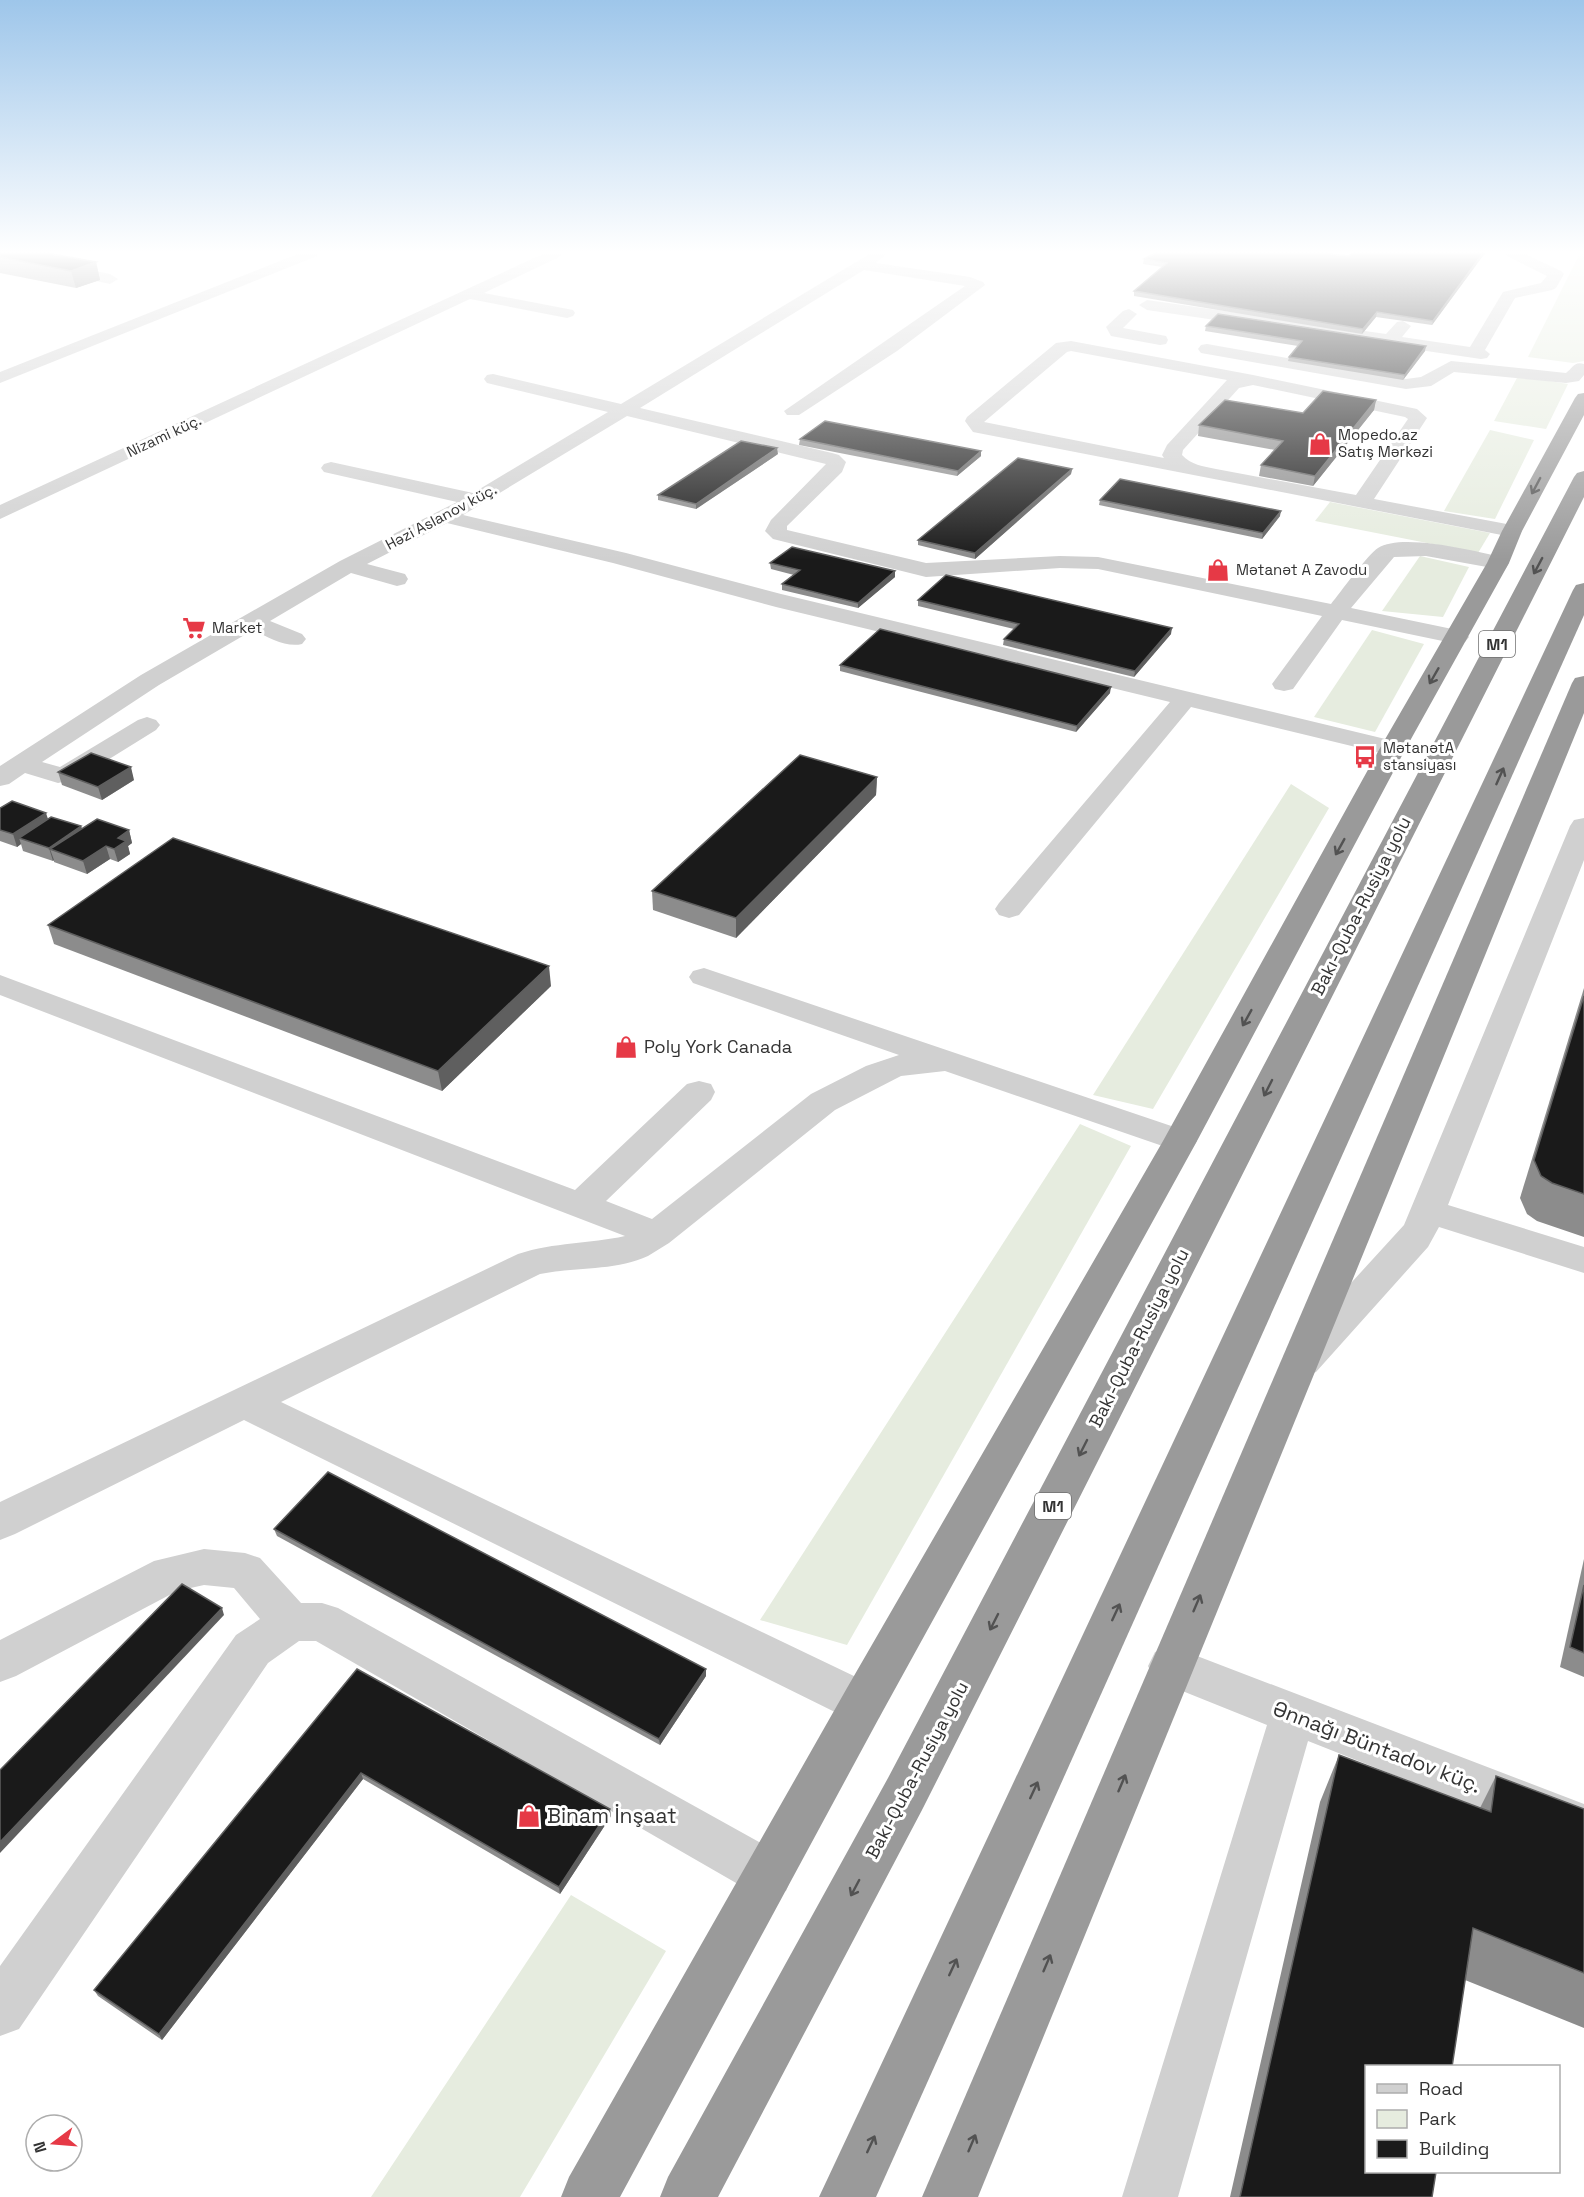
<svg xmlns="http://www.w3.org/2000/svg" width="1584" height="2197" font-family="'Space Grotesk',sans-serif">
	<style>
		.green { fill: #e6ecdf }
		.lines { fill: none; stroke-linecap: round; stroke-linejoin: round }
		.minor { fill: #d0d0d0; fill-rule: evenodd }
		.highway { fill: #9a9a9a; fill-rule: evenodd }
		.wall { fill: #8c8c8c }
		.shaded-wall { fill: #5f5f5f }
		.building { fill: #1a1a1a; stroke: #5f5f5f; stroke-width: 1.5 }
		.oneway { stroke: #525252 }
		.labels { text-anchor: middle; stroke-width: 6; stroke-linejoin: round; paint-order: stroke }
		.far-poi-label { font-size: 15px; fill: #333; stroke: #fff; text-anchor: start }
		.far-street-label { font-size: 15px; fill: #333; stroke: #fff }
		.shield { fill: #fff; stroke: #707070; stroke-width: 1.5 }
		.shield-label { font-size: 16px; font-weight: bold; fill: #333 }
		.street-label { font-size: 18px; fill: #333; stroke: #fff }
		.poi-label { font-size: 18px; fill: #333; stroke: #fff; text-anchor: start }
		.near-street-label { font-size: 21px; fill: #333; stroke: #fff }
		.near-poi-label { font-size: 21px; fill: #333; stroke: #fff; text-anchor: start }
	</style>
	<rect width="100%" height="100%" fill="#fff"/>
	<!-- green -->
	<g class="green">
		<path d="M 1580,253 L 1584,253 L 1584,361 L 1573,363 L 1528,357 Z"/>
		<path d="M 1518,376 L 1568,384 L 1546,429 L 1494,421 Z"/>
		<path d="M 1490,430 L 1534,440 L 1495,519 L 1444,511 Z"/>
		<path d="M 1330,502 L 1490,533 L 1478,553 L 1315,521 Z"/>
		<path d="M 1420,556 L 1469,567 L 1443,617 L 1382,611 Z"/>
		<path d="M 1372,630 L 1424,644 L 1375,732 L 1314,717 Z"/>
		<path d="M 1291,784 L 1329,808 L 1153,1109 L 1093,1095 Z"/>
		<path d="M 1080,1124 L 1131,1146 L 847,1645 L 760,1620 Z"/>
		<path d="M 571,1895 L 666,1951 L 520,2197 L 371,2197 Z"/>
	</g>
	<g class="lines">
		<!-- minor -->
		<g class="minor">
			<path d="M 300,253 L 319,253 L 317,256 L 0,383 L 0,372 Z"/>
			<path d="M 545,253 L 563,253 L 561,256 L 484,293 L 573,310 L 575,313 L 573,316 L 567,318 L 470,299 L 0,519 L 0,505 Z"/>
			<path d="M 871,253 L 888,253 L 876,263 L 970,277 L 983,282 L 985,285 L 897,351 L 799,415 L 787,415 L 784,411 L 965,286 L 864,270 L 640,408 L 832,453 L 839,455 L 846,462 L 842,472 L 787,526 L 787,530 L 926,563 L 1060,556 L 1098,557 L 1331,604 C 1340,593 1368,554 1378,548 C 1402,532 1479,552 1506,558 L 1509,563 L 1506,568 L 1498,569 L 1426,556 L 1394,557 L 1351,608 L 1457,630 L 1465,632 L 1469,637 L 1465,642 L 1457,644 L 1342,620 L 1293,689 L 1284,691 L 1275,689 L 1272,684 L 1322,616 L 1098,569 L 1060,568 L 926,577 L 773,539 L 765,531 L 771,520 L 826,464 L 627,416 L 463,515 L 626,553 L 781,594 L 1402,743 L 1406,748 L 1402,753 L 1393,756 L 1191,707 L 1019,915 L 1009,918 L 999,915 L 995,909 L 999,903 L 1170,702 L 776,607 L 613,563 L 447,523 L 367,564 L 405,574 L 408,579 L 405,584 L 397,586 L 351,573 L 270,621 L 302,634 L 306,639 L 302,644 C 286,648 268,637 253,630 L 159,685 L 42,762 L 60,767 L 138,720 L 147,717 L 156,720 L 160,725 L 156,730 L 77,779 L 58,783 L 25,773 L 9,784 L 0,786 L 0,766 L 141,675 L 340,561 L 457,502 L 324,472 L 321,468 L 324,464 L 331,462 L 473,493 L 608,412 L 487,383 L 484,379 L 487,375 L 493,374 L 621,404 Z"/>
			<path d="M 1505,253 L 1523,253 L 1561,271 L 1564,274 L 1556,288 L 1552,290 L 1515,298 L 1485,350 L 1490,354 L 1487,358 L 1481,359 L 1147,310 L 1139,305 L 1147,300 L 1386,334 L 1397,322 L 1403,321 L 1411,326 L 1402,337 L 1470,347 L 1503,292 L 1541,283 L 1547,276 L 1507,256 Z"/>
			<path d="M 54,263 L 110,274 L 118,279 L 110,284 L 49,271 L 46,268 L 49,265 Z"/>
			<path d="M 1129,309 L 1137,314 L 1123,328 L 1166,336 L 1168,340 L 1166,344 L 1160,345 L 1111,336 L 1106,327 L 1123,311 Z"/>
			<path d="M 1071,341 L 1253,375 L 1417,409 L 1427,418 L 1374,499 L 1512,525 L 1519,527 L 1522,531 L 1519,535 L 1512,537 L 973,432 L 965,421 L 967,417 L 1056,343 ZM 1071,351 L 1227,380 L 1167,445 L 1162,455 L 1164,458 L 984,422 L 1067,352 ZM 1253,385 L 1405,417 L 1408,419 L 1356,495 L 1216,469 C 1203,466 1191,465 1182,455 L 1183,450 L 1239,388 Z"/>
			<path d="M 1207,344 L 1406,379 L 1421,377 L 1451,361 L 1566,373 C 1573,368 1574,361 1584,364 L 1584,375 L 1579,381 L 1566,383 L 1454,372 L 1431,386 L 1406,389 L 1201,353 L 1198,349 L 1201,345 Z"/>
			<path d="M 1584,818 L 1584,860 L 1448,1205 L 1584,1247 L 1584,1273 L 1439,1227 L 1428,1247 L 1316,1372 L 1302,1377 L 1288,1372 L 1283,1362 L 1288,1352 L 1404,1225 L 1570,826 L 1574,820 Z"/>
			<path d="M 704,968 L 1192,1133 L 1197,1141 L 1192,1149 L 1180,1152 L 945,1071 L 901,1076 L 835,1110 L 669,1243 C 662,1247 655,1252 648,1256 C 616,1271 575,1267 540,1274 L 281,1402 L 879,1688 L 886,1703 L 879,1718 L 863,1724 L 847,1718 L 244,1420 L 15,1534 L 0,1540 L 0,1502 L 518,1254 C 555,1242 589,1244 625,1236 L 0,995 L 0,975 L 575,1190 L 687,1084 L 699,1081 L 711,1084 L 715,1092 L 711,1100 L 606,1201 L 652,1219 L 811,1094 L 866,1066 L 899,1055 L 693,983 L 689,977 L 693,971 Z"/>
			<path d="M 204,1549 L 245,1553 L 260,1558 L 301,1603 L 322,1603 L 338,1608 L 786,1857 L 793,1874 L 786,1891 L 768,1898 L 750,1891 L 316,1641 L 299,1641 L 268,1663 L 19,2029 L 0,2036 L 0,1966 L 236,1635 L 260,1619 L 234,1588 L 204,1585 L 177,1591 L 16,1676 L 0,1682 L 0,1640 L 154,1561 Z"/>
			<path d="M 1171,1646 L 1584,1804 L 1584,1850 L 1308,1741 L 1178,2197 L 1122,2197 L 1267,1725 L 1155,1680 L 1148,1666 L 1155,1652 Z"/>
		</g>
		<!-- highway -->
		<g class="highway">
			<path d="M 1584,393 L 1584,415 L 1522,531 L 1509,563 L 1406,748 L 1197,1141 L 879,1718 L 620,2197 L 561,2197 L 569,2177 L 847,1688 L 1163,1141 L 1380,748 L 1487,563 L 1502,531 L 1575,398 L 1578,394 Z"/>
			<path d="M 1584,471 L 1584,497 L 922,1810 L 718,2197 L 660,2197 L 668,2177 L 888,1778 L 1574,477 L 1577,473 Z"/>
			<path d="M 1584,583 L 1584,615 L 876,2197 L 819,2197 L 1573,590 L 1576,585 Z"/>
			<path d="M 1584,676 L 1584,713 L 978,2197 L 922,2197 L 1572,683 L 1575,678 Z"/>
		</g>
	</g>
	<!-- wall -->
	<g class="wall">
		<path d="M 0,253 L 96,262 L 100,280 L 76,288 L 0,273 Z"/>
		<path d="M 1352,253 L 1485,253 L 1432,325 L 1376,317 L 1362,334 L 1134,296 L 1134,291 L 1163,267 L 1143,264 L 1144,259 L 1349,256 Z"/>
		<path d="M 1206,326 L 1425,351 L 1403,380 L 1288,361 L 1289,357 L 1298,346 L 1205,331 Z"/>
		<path d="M 1376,400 L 1374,410 L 1313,486 L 1259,476 L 1261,465 L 1275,450 L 1198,436 L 1199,425 L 1303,413 Z"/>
		<path d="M 800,439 L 981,451 L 981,456 L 957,476 L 799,445 Z"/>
		<path d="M 778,454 L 696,509 L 658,500 L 658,495 Z"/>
		<path d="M 1072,469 L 1071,474 L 975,559 L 918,545 L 918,540 Z"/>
		<path d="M 1100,500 L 1280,516 L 1262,539 L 1099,505 Z"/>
		<path d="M 770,563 L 895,577 L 858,608 L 782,590 L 782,584 L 794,575 L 771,569 Z"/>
		<path d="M 918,600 L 1171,634 L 1134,677 L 1003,645 L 1004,639 L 1014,629 L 918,606 Z"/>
		<path d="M 840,665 L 1110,693 L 1076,732 L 840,671 Z"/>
		<path d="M 58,772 L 134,780 L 102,800 L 62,785 Z"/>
		<path d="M 877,777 L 876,795 L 736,938 L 653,910 L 652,891 Z"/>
		<path d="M 0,808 L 81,826 L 82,829 L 129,830 L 132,843 L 128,846 L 130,854 L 118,862 L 110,859 L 87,874 L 54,862 L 54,860 L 53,861 L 23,851 L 21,844 L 17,847 L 0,841 Z"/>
		<path d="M 48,925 L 551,986 L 442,1091 L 54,944 Z"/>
		<path d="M 1584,988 L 1584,1237 L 1537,1221 L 1527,1214 L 1520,1198 Z"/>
		<path d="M 274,1529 L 706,1669 L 706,1676 L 660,1745 L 277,1536 Z"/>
		<path d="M 1584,1559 L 1584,1677 L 1560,1667 Z"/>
		<path d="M 357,1669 L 611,1816 L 560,1894 L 363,1779 L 162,2040 L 98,1996 L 94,1990 Z"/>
		<path d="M 1339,1755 L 1480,1808 L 1496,1776 L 1584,1809 L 1584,2028 L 1465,1980 L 1432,2197 L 1230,2197 L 1320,1802 Z"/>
	</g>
	<!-- shaded-wall -->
	<g class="shaded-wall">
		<path d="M 1483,253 L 1485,253 L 1432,325 L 1433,321 Z"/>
		<path d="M 96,262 L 100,280 L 76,288 L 71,271 Z"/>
		<path d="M 1377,312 L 1376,317 L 1362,334 L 1363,329 Z"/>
		<path d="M 1426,346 L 1425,351 L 1403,380 L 1405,375 Z"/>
		<path d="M 1376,400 L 1374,410 L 1313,486 L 1315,476 Z"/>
		<path d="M 777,448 L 778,454 L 696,509 L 696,504 Z"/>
		<path d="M 981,451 L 981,456 L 957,476 L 958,471 Z"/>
		<path d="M 1072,469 L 1071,474 L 975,559 L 975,553 Z"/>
		<path d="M 1281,511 L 1280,516 L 1262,539 L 1263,533 Z"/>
		<path d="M 895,571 L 895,577 L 858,608 L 858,603 Z"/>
		<path d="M 1172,628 L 1171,634 L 1134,677 L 1135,671 Z"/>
		<path d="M 1111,687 L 1110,693 L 1076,732 L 1077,726 Z"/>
		<path d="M 131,767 L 134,780 L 102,800 L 98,787 Z"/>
		<path d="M 877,777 L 876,795 L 736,938 L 736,918 Z"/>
		<path d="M 46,813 L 50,825 L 19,838 L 21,844 L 17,847 L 13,834 Z"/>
		<path d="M 81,826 L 85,839 L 50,849 L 54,860 L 53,861 L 49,848 Z"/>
		<path d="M 129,830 L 132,843 L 128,846 L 130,854 L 118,862 L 114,849 L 118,838 Z"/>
		<path d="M 106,846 L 110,859 L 87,874 L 83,861 Z"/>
		<path d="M 549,966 L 551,986 L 442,1091 L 438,1071 Z"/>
		<path d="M 222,1608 L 224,1615 L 0,1853 L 0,1842 Z"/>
		<path d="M 706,1669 L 706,1676 L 660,1745 L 659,1739 Z"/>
		<path d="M 361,1773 L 363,1779 L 162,2040 L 159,2034 Z"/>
		<path d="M 610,1809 L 611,1816 L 560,1894 L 559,1887 Z"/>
	</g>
	<!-- building -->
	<g class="building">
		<path d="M 0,253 L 47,253 L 96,262 L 71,271 L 0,257 Z"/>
		<path d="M 1155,253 L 1323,253 L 1349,256 L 1352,253 L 1483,253 L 1433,321 L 1377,312 L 1363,329 L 1134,291 L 1167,263 L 1144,259 Z"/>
		<path d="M 1218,314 L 1426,346 L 1405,375 L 1289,357 L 1302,341 L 1206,326 Z"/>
		<path d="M 1323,391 L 1376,400 L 1315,476 L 1261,465 L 1283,441 L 1199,425 L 1225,400 L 1303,413 Z"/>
		<path d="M 825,421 L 981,451 L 958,471 L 800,439 Z"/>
		<path d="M 741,441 L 777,448 L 696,504 L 658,495 Z"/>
		<path d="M 1018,458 L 1072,469 L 975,553 L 918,540 Z"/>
		<path d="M 1120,479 L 1281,511 L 1263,533 L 1100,500 Z"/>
		<path d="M 792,547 L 895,571 L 858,603 L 782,584 L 800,570 L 770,563 Z"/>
		<path d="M 946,575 L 1172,628 L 1135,671 L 1004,639 L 1019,624 L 918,600 Z"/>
		<path d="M 880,629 L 1111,687 L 1077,726 L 840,665 Z"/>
		<path d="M 91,753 L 131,767 L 98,787 L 58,772 Z"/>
		<path d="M 800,755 L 877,777 L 736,918 L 652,891 Z"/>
		<path d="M 12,801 L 46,813 L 13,834 L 0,830 L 0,808 Z"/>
		<path d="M 51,817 L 81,826 L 49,848 L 19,838 Z"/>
		<path d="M 97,819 L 129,830 L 118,838 L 126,841 L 114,849 L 106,846 L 83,861 L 50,849 Z"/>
		<path d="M 173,838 L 549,966 L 438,1071 L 48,925 Z"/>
		<path d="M 1584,996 L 1584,1194 L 1552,1183 L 1541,1176 L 1534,1160 Z"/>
		<path d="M 328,1472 L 706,1669 L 659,1739 L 274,1529 Z"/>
		<path d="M 182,1584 L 222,1608 L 0,1842 L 0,1770 Z"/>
		<path d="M 1584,1585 L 1584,1653 L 1570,1647 Z"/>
		<path d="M 357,1669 L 610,1809 L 559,1887 L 361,1773 L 159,2034 L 94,1990 Z"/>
		<path d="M 1339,1755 L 1491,1812 L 1496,1776 L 1584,1809 L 1584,1973 L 1473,1928 L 1452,2067 L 1366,2067 L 1366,2172 L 1436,2172 L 1432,2197 L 1240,2197 Z"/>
	</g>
	<!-- one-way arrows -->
	<defs><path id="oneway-shaft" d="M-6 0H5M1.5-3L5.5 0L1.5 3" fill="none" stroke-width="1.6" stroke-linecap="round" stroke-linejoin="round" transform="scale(1.5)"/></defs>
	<g class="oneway">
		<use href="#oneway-shaft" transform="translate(1536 486) rotate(118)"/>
		<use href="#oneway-shaft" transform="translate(1538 566) rotate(118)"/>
		<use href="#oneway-shaft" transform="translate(1434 676) rotate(120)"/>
		<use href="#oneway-shaft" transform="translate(1500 776) rotate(-66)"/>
		<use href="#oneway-shaft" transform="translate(1340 847) rotate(119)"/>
		<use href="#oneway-shaft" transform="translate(1247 1018) rotate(119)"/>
		<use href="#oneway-shaft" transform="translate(1268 1088) rotate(117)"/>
		<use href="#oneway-shaft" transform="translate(1083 1448) rotate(117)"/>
		<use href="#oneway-shaft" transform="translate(1197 1603) rotate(-67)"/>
		<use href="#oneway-shaft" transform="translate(1116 1612) rotate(-65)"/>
		<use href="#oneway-shaft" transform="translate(994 1622) rotate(117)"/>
		<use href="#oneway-shaft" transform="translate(1122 1783) rotate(-67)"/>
		<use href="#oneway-shaft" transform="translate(1034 1790) rotate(-65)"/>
		<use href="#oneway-shaft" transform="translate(855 1888) rotate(118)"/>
		<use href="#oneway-shaft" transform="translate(1047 1963) rotate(-67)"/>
		<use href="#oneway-shaft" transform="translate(953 1967) rotate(-65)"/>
		<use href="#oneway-shaft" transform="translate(972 2143) rotate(-67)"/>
		<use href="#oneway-shaft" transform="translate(871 2144) rotate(-65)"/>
	</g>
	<!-- sky -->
	<linearGradient id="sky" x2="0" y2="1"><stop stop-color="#9ec6ea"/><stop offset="0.45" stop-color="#fff"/><stop offset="1" stop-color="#fff" stop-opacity="0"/></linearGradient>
	<rect width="1584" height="560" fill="url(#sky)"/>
	<!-- icons -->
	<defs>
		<g id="shop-bare" transform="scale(1.8)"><path d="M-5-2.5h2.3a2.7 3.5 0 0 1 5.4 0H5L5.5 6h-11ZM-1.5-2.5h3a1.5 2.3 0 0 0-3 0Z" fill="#e63946" stroke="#fff" stroke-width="2.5" paint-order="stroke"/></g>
		<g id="supermarket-bare" transform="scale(1.8)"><path d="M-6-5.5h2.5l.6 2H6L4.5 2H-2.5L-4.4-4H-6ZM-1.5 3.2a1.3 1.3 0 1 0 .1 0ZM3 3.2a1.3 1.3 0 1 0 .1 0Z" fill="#e63946" stroke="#fff" stroke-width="2.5" paint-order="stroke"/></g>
		<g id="bus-bare" transform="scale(1.8)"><path d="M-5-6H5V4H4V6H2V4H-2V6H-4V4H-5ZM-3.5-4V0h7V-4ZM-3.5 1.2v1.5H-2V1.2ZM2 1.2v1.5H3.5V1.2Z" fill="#e63946" stroke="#fff" stroke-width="2.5" paint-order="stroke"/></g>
	</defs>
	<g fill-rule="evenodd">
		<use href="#shop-bare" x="1320" y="444"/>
		<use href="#shop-bare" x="1218" y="570"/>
		<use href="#supermarket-bare" x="194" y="628"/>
		<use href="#bus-bare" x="1365" y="757"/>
		<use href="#shop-bare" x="626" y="1047"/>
		<use href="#shop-bare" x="529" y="1816"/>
	</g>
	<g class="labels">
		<!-- far-poi labels -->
		<g class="far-poi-label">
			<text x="1338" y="440">Mopedo.az<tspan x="1338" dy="17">Satış Mərkəzi</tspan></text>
			<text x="1236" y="575">Mətanət A Zavodu</text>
			<text x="212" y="633">Market</text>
			<text x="1383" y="753">MətanətA<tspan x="1383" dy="17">stansiyası</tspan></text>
		</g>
		<!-- far-street labels -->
		<g class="far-street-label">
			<text transform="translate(164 436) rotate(-25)" y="5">Nizami küç.</text>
			<text transform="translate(441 517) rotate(-28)" y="5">Həzi Aslanov küç.</text>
		</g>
		<!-- shield labels -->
		<g class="shield">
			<rect x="1479" y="631" width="36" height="26" rx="4.5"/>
			<rect x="1035" y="1493" width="36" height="26" rx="4.5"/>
		</g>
		<g class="shield-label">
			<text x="1497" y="650">M1</text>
			<text x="1053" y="1512">M1</text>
		</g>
		<!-- street labels -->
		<g class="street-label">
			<text transform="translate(1361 906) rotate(-63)" y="6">Bakı-Quba-Rusiya yolu</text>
			<text transform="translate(1139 1338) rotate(-63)" y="6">Bakı-Quba-Rusiya yolu</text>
			<text transform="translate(917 1770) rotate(-62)" y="6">Bakı-Quba-Rusiya yolu</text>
		</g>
		<!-- poi labels -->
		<g class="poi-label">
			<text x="644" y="1053">Poly York Canada</text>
		</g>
		<!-- near-street labels -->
		<g class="near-street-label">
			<text transform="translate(1377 1747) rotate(21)" y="7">Ənnağı Büntadov küç.</text>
		</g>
		<!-- near-poi labels -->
		<g class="near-poi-label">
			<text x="547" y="1823">Binam İnşaat</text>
		</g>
	</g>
	<!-- legend -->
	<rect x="1365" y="2065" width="195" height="108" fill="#ffffff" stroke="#adadad" stroke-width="1.5"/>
	<rect x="1377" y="2084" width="30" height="9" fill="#d0d0d0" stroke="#adadad" stroke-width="1.5"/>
	<text x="1419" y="2095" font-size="18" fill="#333333">Road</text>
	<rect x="1377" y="2110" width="30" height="18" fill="#e6ecdf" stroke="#adadad" stroke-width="1.5"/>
	<text x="1419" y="2125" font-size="18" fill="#333333">Park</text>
	<rect x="1377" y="2140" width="30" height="18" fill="#1a1a1a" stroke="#adadad" stroke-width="1.5"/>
	<text x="1419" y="2155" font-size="18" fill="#333333">Building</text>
	<!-- north arrow -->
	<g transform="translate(54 2143) rotate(254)"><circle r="28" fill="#ffffff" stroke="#adadad" stroke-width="1.5"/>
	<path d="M0-4.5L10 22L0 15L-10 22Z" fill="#e63946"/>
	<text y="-9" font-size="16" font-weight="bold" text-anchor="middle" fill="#333333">N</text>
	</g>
</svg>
